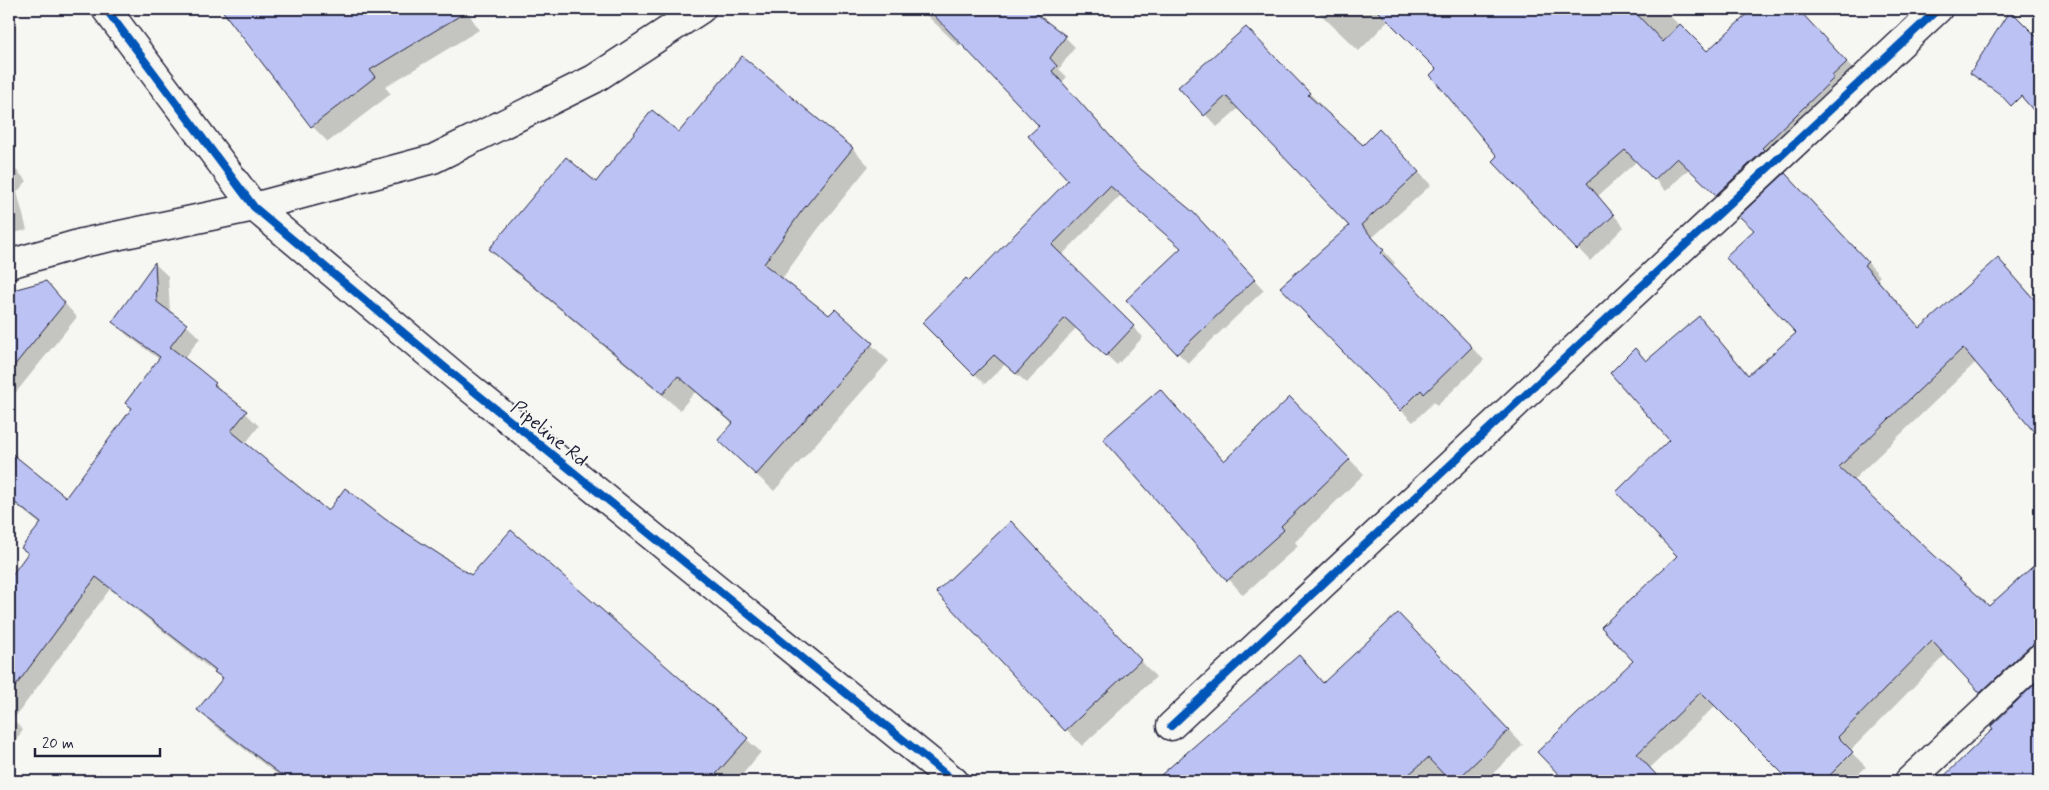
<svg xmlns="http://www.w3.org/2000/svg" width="2049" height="790" font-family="Mynerve,sans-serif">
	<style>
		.shadow { fill: #0003 }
		.building { fill: #bcc3f4; stroke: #22223b }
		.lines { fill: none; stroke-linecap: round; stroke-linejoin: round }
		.street-casing { stroke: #22223b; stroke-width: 31 }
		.street { stroke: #f6f6f2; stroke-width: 28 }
		.cycleway-casing { stroke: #f6f6f2; stroke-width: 11 }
		.cycleway { stroke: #0057b8; stroke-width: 8 }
		.labels { text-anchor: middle; stroke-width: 4; stroke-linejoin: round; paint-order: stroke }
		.street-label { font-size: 20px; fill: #22223b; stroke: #f6f6f2 }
	</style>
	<rect width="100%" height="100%" fill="#f6f6f2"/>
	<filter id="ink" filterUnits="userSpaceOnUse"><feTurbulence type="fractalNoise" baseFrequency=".02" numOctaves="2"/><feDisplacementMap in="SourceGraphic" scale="10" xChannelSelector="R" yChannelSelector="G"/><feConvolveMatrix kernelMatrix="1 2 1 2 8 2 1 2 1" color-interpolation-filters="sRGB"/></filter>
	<g filter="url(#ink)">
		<!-- shadow -->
		<g class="shadow">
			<path d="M 223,9 L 473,9 L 468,12 L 479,30 L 385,87 L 391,94 L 328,142 L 312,126 Z"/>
			<path d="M 920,9 L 1028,9 L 1065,37 L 1075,47 L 1059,69 L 1067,77 L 1062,82 L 1141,171 L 1202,223 L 1264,290 L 1188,363 L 1178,353 L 1182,249 L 1121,195 L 1061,256 L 1143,337 L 1117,365 L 1076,328 L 1027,383 L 1005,364 L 985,384 L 923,323 L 969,282 L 1069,180 L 1040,126 L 962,43 L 959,46 Z"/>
			<path d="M 1315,9 L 1663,9 L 1707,53 L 1754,9 L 1798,9 L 1858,75 L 1729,206 L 1689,169 L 1666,191 L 1637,161 L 1598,196 L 1624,227 L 1590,261 L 1494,161 L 1499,156 L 1438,69 L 1389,20 L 1359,51 Z"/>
			<path d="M 1246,29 L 1322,106 L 1320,108 L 1363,147 L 1391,143 L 1431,185 L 1372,238 L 1395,263 L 1392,266 L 1484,360 L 1437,406 L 1434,402 L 1413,422 L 1401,410 L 1351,226 L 1239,108 L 1217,127 L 1180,87 Z"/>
			<path d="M 742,57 L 853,149 L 869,166 L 818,229 L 781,280 L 829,317 L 835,311 L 889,361 L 774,491 L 737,457 L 734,425 L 695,392 L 680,410 L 508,266 L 491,249 L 679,134 Z"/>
			<path d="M 9,163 L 27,181 L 17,192 L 27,230 L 9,234 Z"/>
			<path d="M 1799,188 L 1880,276 L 1877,279 L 1921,329 L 1998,260 L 2035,300 L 2040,295 L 2040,444 L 2037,441 L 2040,437 L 1976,362 L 1852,481 L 1989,608 L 2040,561 L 2040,662 L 1994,706 L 1946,654 L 1850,751 L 1866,767 L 1851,781 L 1791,781 L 1716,705 L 1650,768 L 1662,781 L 1564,781 L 1539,752 L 1635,661 L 1679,556 L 1671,440 L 1635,350 L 1647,362 L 1699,318 L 1749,376 L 1798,333 Z"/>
			<path d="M 155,264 L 168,276 L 170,313 L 186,325 L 200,338 L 184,359 L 215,384 L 259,426 L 245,444 L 328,513 L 385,520 L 472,576 L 511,531 L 761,752 L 737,781 L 281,781 L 283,779 L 212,724 L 199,710 L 223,679 L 110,589 L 13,720 L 23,730 L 9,750 L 9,582 L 29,554 L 23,548 L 41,525 L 9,499 L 9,453 L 66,498 L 133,409 L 126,403 L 159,359 L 127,335 L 113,322 Z"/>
			<path d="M 45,282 L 77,317 L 13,396 L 9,396 L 9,292 Z"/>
			<path d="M 1160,390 L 1225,462 L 1290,399 L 1364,474 L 1295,542 L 1298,546 L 1243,595 L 1105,439 Z"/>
			<path d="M 1027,539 L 1156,677 L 1082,746 L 937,592 Z"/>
			<path d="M 1412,629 L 1523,745 L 1485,781 L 1186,781 L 1172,766 L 1299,657 L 1324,684 Z"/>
			<path d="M 2040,681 L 2040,781 L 1941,781 L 1995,729 L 1993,726 Z"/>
		</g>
		<!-- building -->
		<g class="building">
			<path d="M 221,9 L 471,9 L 370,70 L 375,77 L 311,127 Z"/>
			<path d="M 928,9 L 1030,9 L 1066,36 L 1050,58 L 1057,66 L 1052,71 L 1137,166 L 1192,211 L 1255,279 L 1177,354 L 1126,300 L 1181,248 L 1110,186 L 1052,245 L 1134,326 L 1106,356 L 1065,318 L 1016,374 L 994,355 L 974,375 L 922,323 L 966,278 L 969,281 L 1068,180 L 1028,136 L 1039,126 Z"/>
			<path d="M 1376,9 L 1632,9 L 1663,42 L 1680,24 L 1707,51 L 1753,9 L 1798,9 L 1847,62 L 1832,76 L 1834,78 L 1762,148 L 1764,150 L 1716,195 L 1677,158 L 1654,180 L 1625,150 L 1587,183 L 1614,215 L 1577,250 L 1492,161 L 1497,156 L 1430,75 L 1436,69 Z"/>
			<path d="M 2010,10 L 2040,40 L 2040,118 L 2021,96 L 2011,106 L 2000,94 L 1970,73 Z"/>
			<path d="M 1246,27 L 1310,93 L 1308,95 L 1363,145 L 1379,129 L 1419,172 L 1361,225 L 1384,250 L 1381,253 L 1472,347 L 1424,394 L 1421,390 L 1400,411 L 1280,287 L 1349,226 L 1226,96 L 1204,116 L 1178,87 Z"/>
			<path d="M 742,56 L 853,148 L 801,212 L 764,264 L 829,315 L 835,309 L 873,343 L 756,475 L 718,440 L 733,423 L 678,376 L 663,394 L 489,249 L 566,157 L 596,182 L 652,110 L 679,132 Z"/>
			<path d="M 1785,173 L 1868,262 L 1864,265 L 1920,328 L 1998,258 L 2040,306 L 2040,439 L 1963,348 L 1839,467 L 1989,606 L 2040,560 L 2040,643 L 2029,647 L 1980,693 L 1932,641 L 1838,737 L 1853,752 L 1824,781 L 1790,781 L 1701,692 L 1637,754 L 1662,781 L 1565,781 L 1537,752 L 1633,661 L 1601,627 L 1677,556 L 1616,492 L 1669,440 L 1610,373 L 1635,348 L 1646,361 L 1699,316 L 1748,375 L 1796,333 L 1725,257 L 1754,230 L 1739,216 Z"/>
			<path d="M 155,262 L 157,302 L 187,324 L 170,347 L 199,369 L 216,383 L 214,385 L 247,411 L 231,431 L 328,511 L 345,488 L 385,519 L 471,575 L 511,530 L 748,738 L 710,781 L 289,781 L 197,710 L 223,678 L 214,672 L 216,670 L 96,577 L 9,695 L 9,579 L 28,553 L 21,548 L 41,523 L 9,498 L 9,451 L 66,497 L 132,408 L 125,403 L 160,357 L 112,322 Z"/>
			<path d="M 46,281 L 65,303 L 9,372 L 9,291 Z"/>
			<path d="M 1160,389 L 1224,461 L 1290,397 L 1350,459 L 1281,526 L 1284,530 L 1227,581 L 1103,439 Z"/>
			<path d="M 1011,521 L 1141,660 L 1065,731 L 936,592 Z"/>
			<path d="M 1398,613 L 1509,730 L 1456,781 L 1450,781 L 1428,758 L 1401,781 L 1154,781 L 1299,655 L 1323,683 Z"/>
			<path d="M 2040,679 L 2040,781 L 1939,781 L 1993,729 L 1991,726 Z"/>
		</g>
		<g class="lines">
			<!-- street casing -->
			<g class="street-casing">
				<g id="street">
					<path d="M 106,9 L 254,207 L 460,380 L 954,781"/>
					<path d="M 9,264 L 82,243 L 254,207 L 433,159 L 594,79 L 701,9"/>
					<path d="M 1171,726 L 1938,9"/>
					<path d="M 1909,781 L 2040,658"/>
				</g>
			</g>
			<!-- street -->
			<use href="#street" class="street"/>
			<!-- cycleway casing -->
			<g class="cycleway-casing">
				<g id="cycleway">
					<path d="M 106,9 L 254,207 L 460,380 L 954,781"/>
					<path d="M 1171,726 L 1938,9"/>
				</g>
			</g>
			<!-- cycleway -->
			<use href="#cycleway" class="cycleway"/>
		</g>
	</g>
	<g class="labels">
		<!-- street labels -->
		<g class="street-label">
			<text transform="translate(550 433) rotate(39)" y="7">Pipeline Rd</text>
		</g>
	</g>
	<!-- margin -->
	<rect width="2049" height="790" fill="none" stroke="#f6f6f2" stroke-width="30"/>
	<rect x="15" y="15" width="2019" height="760" fill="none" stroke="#22223b" stroke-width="2" filter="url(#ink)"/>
	<!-- scale -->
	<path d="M35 748v8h125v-8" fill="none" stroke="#22223b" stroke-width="2.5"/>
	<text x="42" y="748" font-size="15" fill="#22223b" stroke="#f6f6f2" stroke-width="4" paint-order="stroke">20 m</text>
</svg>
